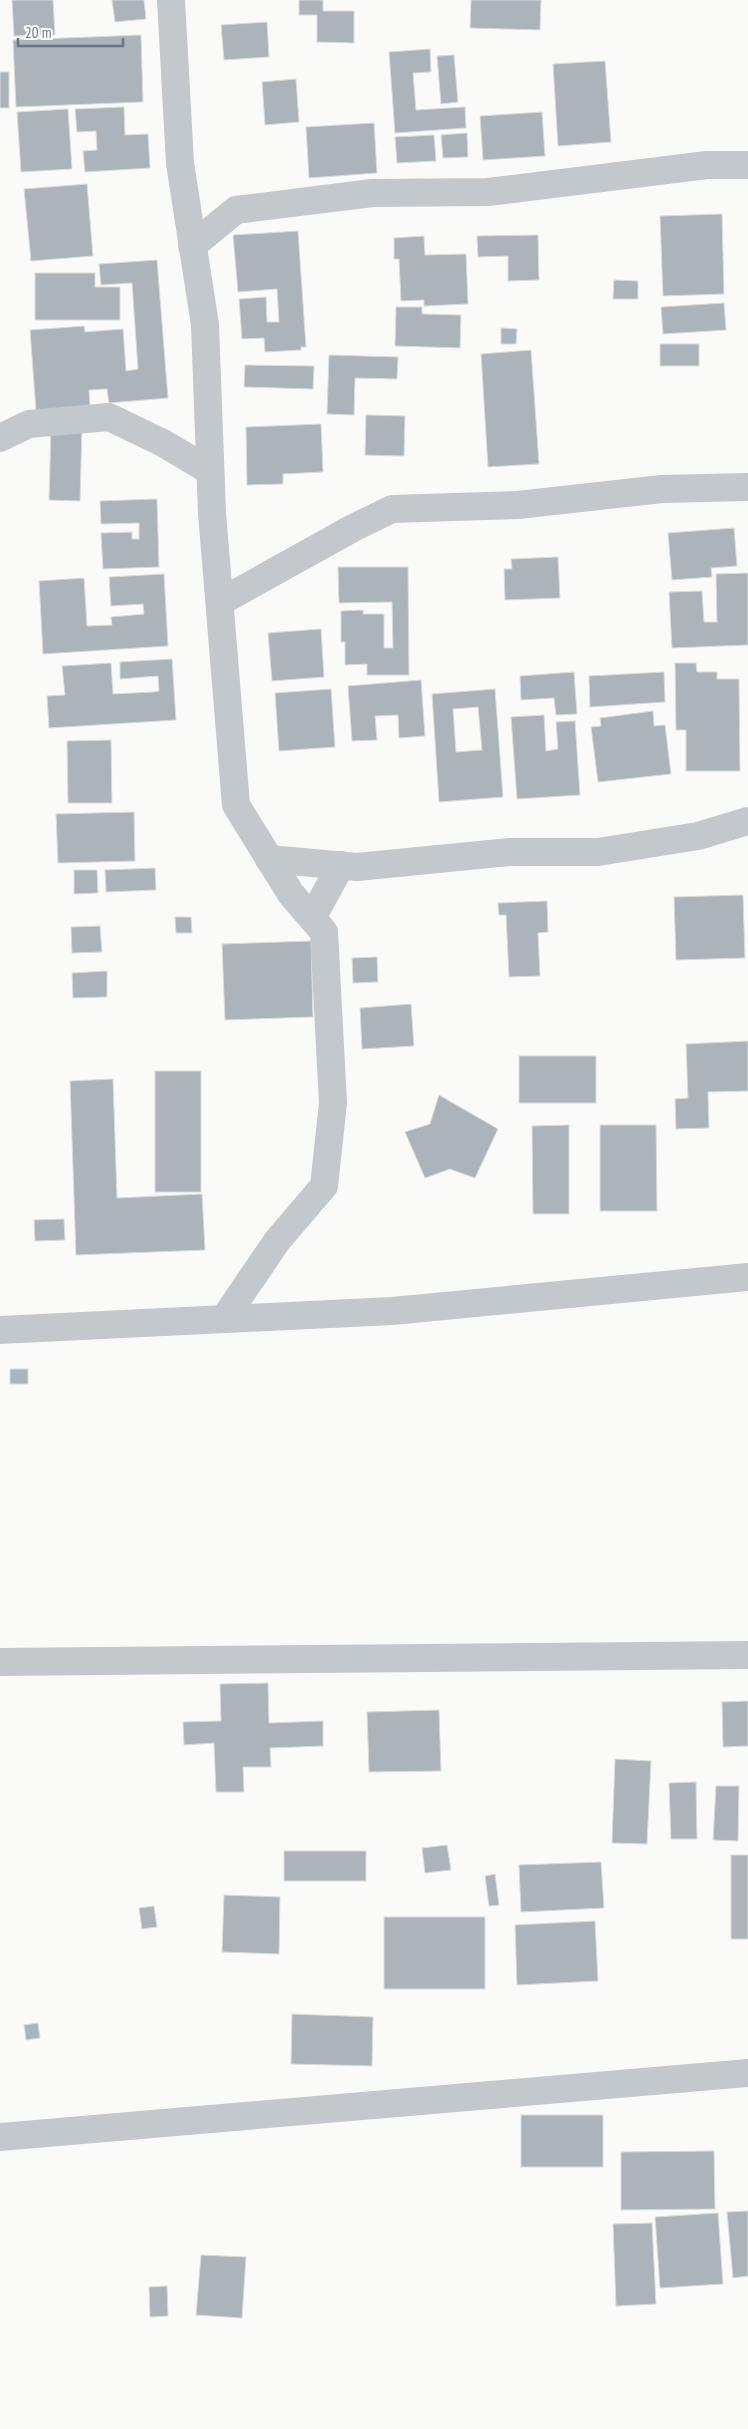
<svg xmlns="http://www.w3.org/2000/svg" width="748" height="2429" font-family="'PT Sans Narrow',sans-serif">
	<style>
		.building { fill: #aab4ba; stroke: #dcdcda; fill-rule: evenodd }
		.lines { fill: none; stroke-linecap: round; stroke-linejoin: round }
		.minor { stroke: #c3c8cc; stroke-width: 28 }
	</style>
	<rect width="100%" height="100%" fill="#fafaf8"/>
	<!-- building -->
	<g class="building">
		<path d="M 12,0 L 53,0 L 55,35 L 14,36 Z"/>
		<path d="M 112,0 L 144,0 L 146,19 L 115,22 Z"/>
		<path d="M 299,0 L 323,0 L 323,11 L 354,11 L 354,43 L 317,42 L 317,15 L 299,15 Z"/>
		<path d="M 471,0 L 541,0 L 540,30 L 470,28 Z"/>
		<path d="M 267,22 L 269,57 L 224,60 L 221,25 Z"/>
		<path d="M 141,35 L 143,102 L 16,107 L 13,40 Z"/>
		<path d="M 430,49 L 431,72 L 413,73 L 416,110 L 465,107 L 466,128 L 395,133 L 389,52 Z"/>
		<path d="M 454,55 L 458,102 L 441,104 L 437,56 Z"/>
		<path d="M 605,61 L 611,142 L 558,146 L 553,64 Z"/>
		<rect x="0" y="72" width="9" height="36"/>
		<path d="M 296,79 L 299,122 L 265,125 L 262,82 Z"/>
		<path d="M 124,107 L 125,135 L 148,134 L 150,168 L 85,172 L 83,151 L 97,150 L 96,131 L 77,132 L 75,109 Z"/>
		<path d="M 68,109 L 72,169 L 21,172 L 17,112 Z"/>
		<path d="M 542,112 L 545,156 L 483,160 L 480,116 Z"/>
		<path d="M 374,123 L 377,173 L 309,178 L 306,127 Z"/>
		<path d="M 467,133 L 468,157 L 443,158 L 441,135 Z"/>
		<path d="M 434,135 L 436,161 L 397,163 L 395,137 Z"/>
		<path d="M 87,184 L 93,256 L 31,261 L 24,189 Z"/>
		<path d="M 722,214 L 724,294 L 663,296 L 660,216 Z"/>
		<path d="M 298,231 L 306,347 L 301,347 L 301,350 L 265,352 L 264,338 L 242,339 L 239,299 L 266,297 L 267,322 L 279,322 L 277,289 L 238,292 L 233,235 Z"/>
		<path d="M 538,235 L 539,280 L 508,281 L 508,256 L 478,257 L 477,236 Z"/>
		<path d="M 424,236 L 425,255 L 466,254 L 468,304 L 424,306 L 424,300 L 401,301 L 399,259 L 394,259 L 394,238 Z"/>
		<path d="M 157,260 L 168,398 L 109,403 L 107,389 L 89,390 L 90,407 L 36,411 L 30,330 L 84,326 L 85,332 L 123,329 L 126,371 L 138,369 L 132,283 L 101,285 L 99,264 Z"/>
		<path d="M 35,273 L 95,273 L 95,287 L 120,287 L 120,320 L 35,320 Z"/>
		<path d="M 614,280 L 638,281 L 638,299 L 613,299 Z"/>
		<path d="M 724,303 L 726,330 L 663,334 L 661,307 Z"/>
		<path d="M 396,307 L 422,307 L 422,314 L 461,315 L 460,348 L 395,346 Z"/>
		<path d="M 501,328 L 517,329 L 516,344 L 501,344 Z"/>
		<rect x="660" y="344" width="39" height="22"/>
		<path d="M 531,350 L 539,464 L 488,467 L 481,354 Z"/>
		<path d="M 329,355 L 398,357 L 397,379 L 355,378 L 354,415 L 327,414 Z"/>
		<path d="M 245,365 L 314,366 L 313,389 L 244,387 Z"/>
		<path d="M 366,415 L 405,416 L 404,456 L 365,455 Z"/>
		<path d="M 321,424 L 323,472 L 283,474 L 283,484 L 247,485 L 246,427 Z"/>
		<path d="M 51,426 L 82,426 L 80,501 L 49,500 Z"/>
		<path d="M 157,499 L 159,567 L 103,569 L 101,533 L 132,532 L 132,539 L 139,539 L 139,523 L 101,524 L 100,501 Z"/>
		<path d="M 734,528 L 737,566 L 711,568 L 712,577 L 672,580 L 668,533 Z"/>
		<path d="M 558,557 L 560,598 L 505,600 L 504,569 L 512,569 L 511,559 Z"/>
		<path d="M 338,567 L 408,567 L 409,675 L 367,675 L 367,664 L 345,665 L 345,642 L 341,642 L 341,611 L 363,610 L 363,614 L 384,614 L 384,648 L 393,648 L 392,602 L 339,603 Z"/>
		<path d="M 748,573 L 748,645 L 672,648 L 669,592 L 702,591 L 704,622 L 717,622 L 716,574 Z"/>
		<path d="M 164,574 L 168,646 L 43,654 L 39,581 L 84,578 L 87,626 L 112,625 L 111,617 L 144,614 L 143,604 L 111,606 L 109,577 Z"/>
		<path d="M 321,629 L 324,677 L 272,681 L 268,633 Z"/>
		<path d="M 172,659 L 176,720 L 49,728 L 47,696 L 65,695 L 62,666 L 111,663 L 113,694 L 153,692 L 159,691 L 158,676 L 120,679 L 120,662 Z"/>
		<path d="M 675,663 L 696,663 L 697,672 L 717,672 L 717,679 L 739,679 L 740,771 L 686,771 L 686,730 L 676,730 Z"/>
		<path d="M 574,672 L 577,714 L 556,715 L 554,698 L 521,700 L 520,676 Z"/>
		<path d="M 664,672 L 665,702 L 590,707 L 589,676 Z"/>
		<path d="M 421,680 L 425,736 L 399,738 L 398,715 L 375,716 L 377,740 L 352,741 L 348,686 Z"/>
		<path d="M 331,689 L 335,747 L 279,751 L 275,693 Z"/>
		<path d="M 495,689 L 503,797 L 439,802 L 432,694 ZM 478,707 L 482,750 L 456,752 L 453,709 Z"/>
		<path d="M 653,711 L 654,726 L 665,725 L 671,774 L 598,782 L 591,727 L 601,726 L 600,718 Z"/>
		<path d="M 544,715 L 546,751 L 558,749 L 556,722 L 575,721 L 580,795 L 517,799 L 511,717 Z"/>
		<path d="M 111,740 L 112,803 L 68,803 L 67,741 Z"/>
		<path d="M 134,812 L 135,861 L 58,863 L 56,814 Z"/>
		<path d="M 155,868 L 156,890 L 106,892 L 105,870 Z"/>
		<path d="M 74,870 L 97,870 L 98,893 L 74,894 Z"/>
		<path d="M 743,895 L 745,958 L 676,960 L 674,897 Z"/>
		<path d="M 547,901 L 548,932 L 538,933 L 540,976 L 509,977 L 506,915 L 499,915 L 498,903 Z"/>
		<path d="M 175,917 L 191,917 L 192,933 L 176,933 Z"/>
		<path d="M 100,926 L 102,952 L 72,953 L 71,927 Z"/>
		<path d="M 311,941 L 313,1017 L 225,1020 L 222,944 Z"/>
		<path d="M 377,957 L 378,982 L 353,983 L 352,958 Z"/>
		<path d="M 107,971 L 107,997 L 73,998 L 72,973 Z"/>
		<path d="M 411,1004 L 414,1046 L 362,1049 L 360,1008 Z"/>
		<path d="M 748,1041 L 748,1091 L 708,1092 L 709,1128 L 676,1129 L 675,1099 L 688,1098 L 686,1044 Z"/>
		<rect x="519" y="1056" width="77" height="47"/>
		<rect x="155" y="1071" width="46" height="121"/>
		<path d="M 113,1079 L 117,1198 L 202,1194 L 205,1250 L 76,1255 L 70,1081 Z"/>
		<path d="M 439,1095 L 498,1129 L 475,1178 L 450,1169 L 425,1178 L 405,1132 L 430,1124 Z"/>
		<path d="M 569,1125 L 569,1214 L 533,1214 L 532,1126 Z"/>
		<path d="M 600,1125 L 656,1125 L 657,1211 L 600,1211 Z"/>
		<path d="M 64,1219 L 65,1240 L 35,1241 L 34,1220 Z"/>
		<rect x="10" y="1369" width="18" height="15"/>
		<path d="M 268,1683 L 269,1723 L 323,1721 L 323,1746 L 270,1748 L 271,1767 L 243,1767 L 244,1792 L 216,1792 L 214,1743 L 184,1745 L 183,1722 L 221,1721 L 220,1684 Z"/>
		<path d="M 748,1701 L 748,1746 L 723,1747 L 722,1702 Z"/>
		<path d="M 439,1710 L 441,1771 L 369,1772 L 367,1712 Z"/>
		<path d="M 615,1759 L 651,1761 L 647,1844 L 612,1843 Z"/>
		<path d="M 696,1782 L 697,1839 L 671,1839 L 669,1783 Z"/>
		<path d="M 716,1786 L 739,1786 L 738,1841 L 713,1840 Z"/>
		<path d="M 447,1845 L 451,1870 L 425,1873 L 422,1848 Z"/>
		<rect x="284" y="1851" width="82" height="30"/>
		<rect x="731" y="1855" width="17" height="84"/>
		<path d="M 601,1862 L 604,1908 L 521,1912 L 519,1865 Z"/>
		<path d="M 495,1874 L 499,1905 L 489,1906 L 485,1876 Z"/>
		<path d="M 224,1895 L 280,1897 L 279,1954 L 222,1952 Z"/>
		<path d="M 154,1906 L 157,1927 L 142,1929 L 139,1908 Z"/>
		<rect x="384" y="1917" width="101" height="72"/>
		<path d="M 595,1921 L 598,1981 L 517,1985 L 515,1925 Z"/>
		<path d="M 292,2014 L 373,2017 L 372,2066 L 291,2064 Z"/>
		<path d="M 38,2023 L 40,2038 L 26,2040 L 24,2025 Z"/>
		<rect x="521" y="2115" width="82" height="52"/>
		<path d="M 714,2151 L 715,2209 L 621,2210 L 621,2152 Z"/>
		<path d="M 748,2211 L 748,2276 L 733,2278 L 727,2212 Z"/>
		<path d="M 718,2213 L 723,2284 L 660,2288 L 655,2217 Z"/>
		<path d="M 652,2223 L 656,2304 L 616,2306 L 613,2224 Z"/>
		<path d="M 201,2255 L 246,2257 L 242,2318 L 196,2315 Z"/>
		<path d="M 167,2286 L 168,2316 L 150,2317 L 149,2287 Z"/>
	</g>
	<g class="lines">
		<!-- minor -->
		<g class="minor">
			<path d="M 171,0 L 180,163 L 205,325 L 212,513 L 236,805 L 291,894 L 324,932 L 333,1103 L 324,1186 L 277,1241 L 224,1319"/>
			<path d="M 192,246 L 236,210 L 372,193 L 488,192 L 707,165 L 748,165"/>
			<path d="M 0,438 L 29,424 L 109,417 L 163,443 L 210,471"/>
			<path d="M 220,602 L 353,528 L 392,509 L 518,505 L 662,489 L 748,487"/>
			<path d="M 269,859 L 357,867 L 510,852 L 598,852 L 698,836 L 748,821"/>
			<path d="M 312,918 L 341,865"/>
			<path d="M 0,1330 L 392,1311 L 748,1277"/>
			<path d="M 0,1662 L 748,1655"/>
			<path d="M 0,2137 L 748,2073"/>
		</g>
	</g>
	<!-- scale -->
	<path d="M18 38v8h105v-8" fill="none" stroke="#647884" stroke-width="2.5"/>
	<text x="25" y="38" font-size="15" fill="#647884" stroke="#ffffff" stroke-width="4" paint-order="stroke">20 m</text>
</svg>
